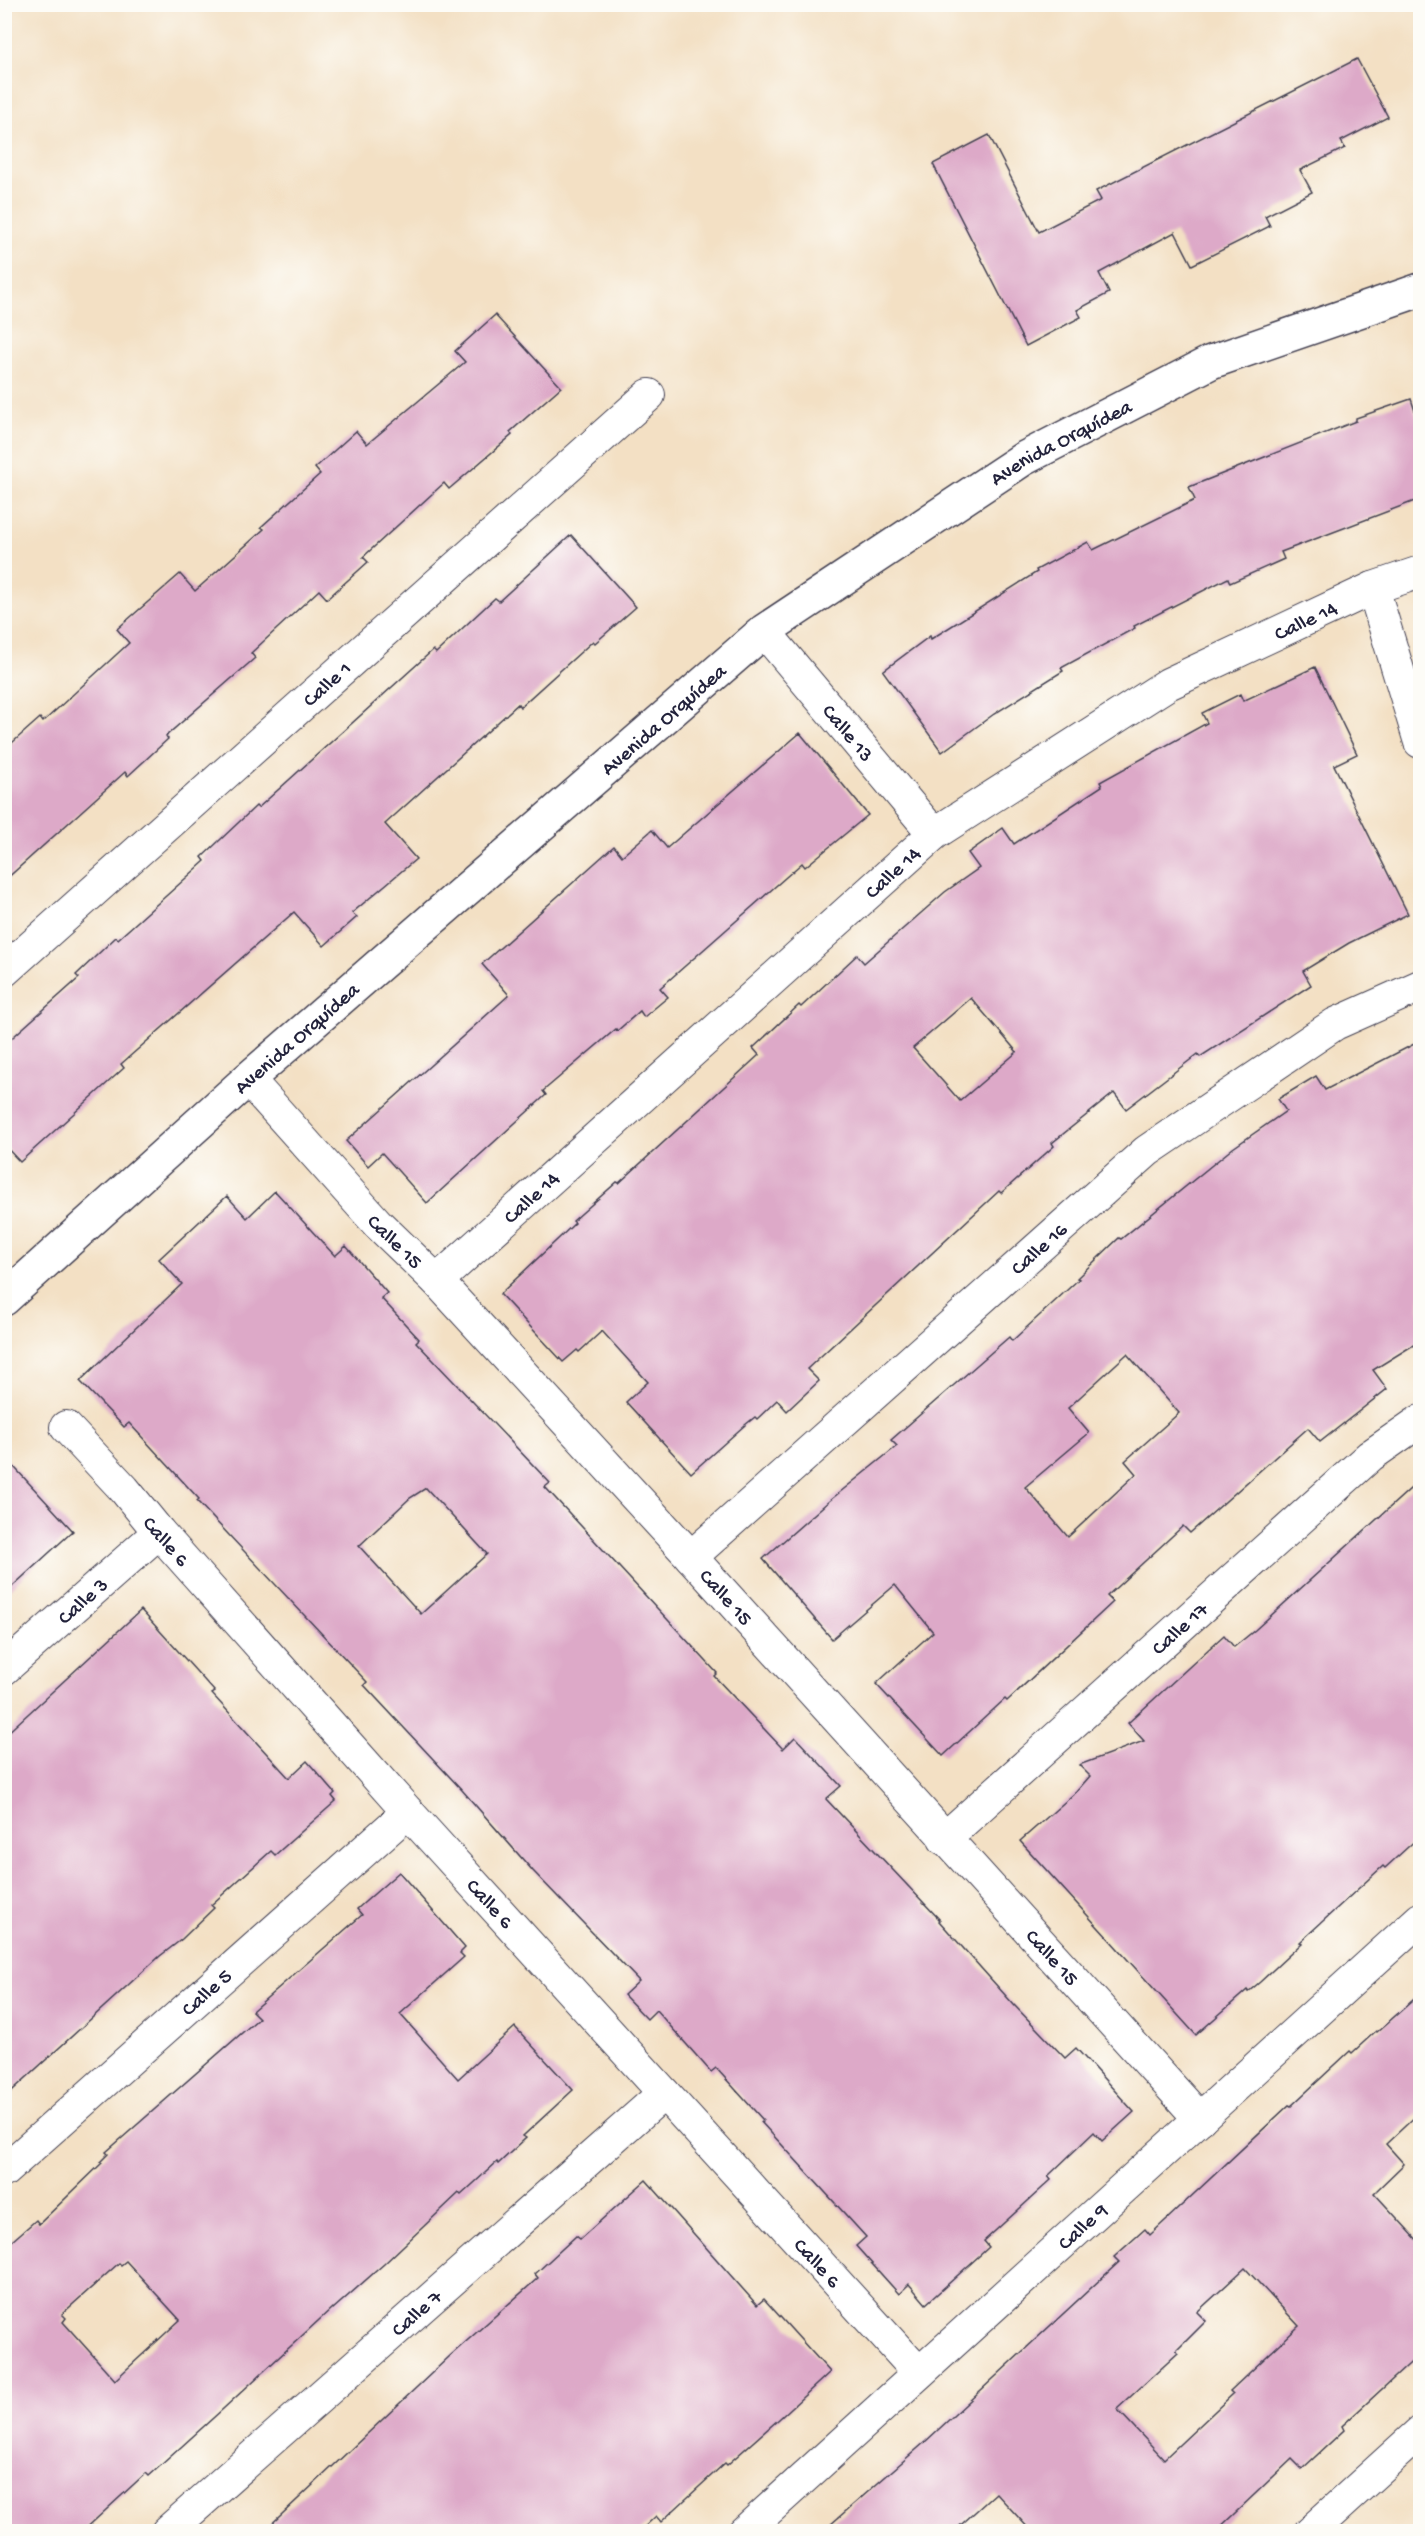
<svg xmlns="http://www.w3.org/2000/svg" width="1425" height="2536" font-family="'Gochi Hand',sans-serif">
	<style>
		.building { fill: #dda9c8; fill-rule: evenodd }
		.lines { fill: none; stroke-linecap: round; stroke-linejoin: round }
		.street-casing { stroke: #413e50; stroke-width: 34 }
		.secondary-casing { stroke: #413e50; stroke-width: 36 }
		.street { stroke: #fff; stroke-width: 32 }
		.secondary { stroke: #fff; stroke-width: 33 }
		.labels { text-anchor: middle; stroke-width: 6; stroke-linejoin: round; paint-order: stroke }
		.street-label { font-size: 21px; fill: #22223b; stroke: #fdfcf7 }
	</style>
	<rect width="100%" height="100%" fill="#fdfcf7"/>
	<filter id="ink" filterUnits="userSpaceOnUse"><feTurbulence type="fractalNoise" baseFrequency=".0167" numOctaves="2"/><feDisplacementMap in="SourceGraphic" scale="12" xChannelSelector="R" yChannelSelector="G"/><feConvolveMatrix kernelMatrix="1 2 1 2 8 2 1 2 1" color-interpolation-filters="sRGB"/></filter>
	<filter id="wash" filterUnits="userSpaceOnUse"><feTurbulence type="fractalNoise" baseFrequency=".008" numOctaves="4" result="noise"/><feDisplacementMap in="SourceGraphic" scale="24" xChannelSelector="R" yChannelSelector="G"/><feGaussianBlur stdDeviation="1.35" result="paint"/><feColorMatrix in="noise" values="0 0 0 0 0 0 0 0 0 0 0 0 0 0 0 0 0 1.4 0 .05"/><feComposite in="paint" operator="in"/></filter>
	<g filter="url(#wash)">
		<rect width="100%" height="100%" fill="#f3e0c4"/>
		<g id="blocks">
			<!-- building -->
			<g class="building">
				<path d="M 1357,59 L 1388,117 L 1341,141 L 1345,148 L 1300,170 L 1312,192 L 1265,216 L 1270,226 L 1192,265 L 1175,232 L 1099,273 L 1109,293 L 1077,310 L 1081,317 L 1026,346 L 933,164 L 989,135 L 1039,232 L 1101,200 L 1096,191 Z"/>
				<path d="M 495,315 L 561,387 L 510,432 L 512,435 L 449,489 L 444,483 L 363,557 L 368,562 L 327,599 L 319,590 L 251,653 L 255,658 L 166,736 L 168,739 L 128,776 L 125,772 L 4,881 L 4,750 L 40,718 L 43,722 L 129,643 L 117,629 L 180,574 L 195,591 L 264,529 L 261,527 L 320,474 L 315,468 L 356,431 L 367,444 L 465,362 L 455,351 Z"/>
				<path d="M 1411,399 L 1420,426 L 1420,499 L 1281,552 L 1284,559 L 1230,583 L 1228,578 L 1134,626 L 1135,628 L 1061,668 L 1063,671 L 994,714 L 942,752 L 883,671 L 930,636 L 931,639 L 1037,572 L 1036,570 L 1088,542 L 1093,550 L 1195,500 L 1189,487 L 1356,421 L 1356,418 Z"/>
				<path d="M 571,535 L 636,607 L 595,643 L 593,641 L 520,707 L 518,704 L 385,824 L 416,859 L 352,913 L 357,917 L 324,946 L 294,912 L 121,1064 L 124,1068 L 20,1162 L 4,1145 L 4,1045 L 79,978 L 76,975 L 116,937 L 118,939 L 205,861 L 202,857 L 256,806 L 258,808 L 433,650 L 436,653 L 495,598 L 499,601 Z"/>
				<path d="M 1315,667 L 1357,754 L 1334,765 L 1408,914 L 1349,943 L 1303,971 L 1311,985 L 1200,1057 L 1198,1054 L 1126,1109 L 1114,1093 L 1052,1143 L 1054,1146 L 1001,1193 L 999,1191 L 807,1369 L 819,1381 L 787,1411 L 777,1400 L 757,1419 L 755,1417 L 745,1425 L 691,1473 L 626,1402 L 648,1382 L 602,1331 L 579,1352 L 577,1350 L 563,1362 L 500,1294 L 575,1223 L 573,1221 L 617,1182 L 619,1183 L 759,1055 L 753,1048 L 799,1005 L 801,1007 L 857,955 L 864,963 L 945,892 L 979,868 L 968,853 L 1003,828 L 1014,844 L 1102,786 L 1100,782 L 1207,723 L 1202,713 L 1240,694 L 1243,701 ZM 971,998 L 1017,1052 L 960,1101 L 913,1048 Z"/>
				<path d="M 800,733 L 868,815 L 805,867 L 802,863 L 727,929 L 660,988 L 668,997 L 644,1017 L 640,1011 L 617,1031 L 616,1029 L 543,1091 L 546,1095 L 427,1203 L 382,1153 L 368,1166 L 346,1141 L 509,995 L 482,964 L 614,846 L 622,856 L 652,830 L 667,848 Z"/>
				<path d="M 1420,1041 L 1420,1341 L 1373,1370 L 1387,1389 L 1320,1442 L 1308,1428 L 1190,1533 L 1183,1526 L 1107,1596 L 1113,1602 L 1007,1701 L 1005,1699 L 943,1756 L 876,1684 L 933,1632 L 895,1585 L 832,1639 L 763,1559 L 829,1501 L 897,1446 L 891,1440 L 1009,1337 L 1012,1341 L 1079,1279 L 1077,1278 L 1119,1238 L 1121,1239 L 1233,1148 L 1286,1111 L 1278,1099 L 1316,1076 L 1325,1090 ZM 1127,1354 L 1179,1413 L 1125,1461 L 1136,1474 L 1068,1537 L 1025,1487 L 1089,1433 L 1068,1408 Z"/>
				<path d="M 275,1191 L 335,1256 L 346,1246 L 387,1293 L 381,1298 L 419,1339 L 416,1342 L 550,1483 L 545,1487 L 717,1673 L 714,1676 L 783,1749 L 795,1737 L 841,1786 L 826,1799 L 940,1920 L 939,1921 L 1014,2005 L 1065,2058 L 1076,2048 L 1134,2112 L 1102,2141 L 1094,2132 L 1048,2176 L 1051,2180 L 984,2241 L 989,2247 L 926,2304 L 909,2284 L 899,2294 L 856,2246 L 866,2237 L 761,2122 L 763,2120 L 716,2068 L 711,2072 L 656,2010 L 647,2019 L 624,1995 L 639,1981 L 533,1871 L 462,1790 L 364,1685 L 367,1682 L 197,1501 L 199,1499 L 129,1423 L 124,1427 L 80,1381 L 182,1284 L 159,1259 L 227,1196 L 247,1218 ZM 426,1488 L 487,1554 L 421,1614 L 359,1546 L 410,1498 Z"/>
				<path d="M 4,1456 L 73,1531 L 4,1594 Z"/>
				<path d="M 1420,1480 L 1420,1836 L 1385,1868 L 1383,1866 L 1300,1942 L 1302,1943 L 1260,1982 L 1248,1992 L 1247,1990 L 1196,2035 L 1020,1841 L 1076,1792 L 1090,1776 L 1079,1765 L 1144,1741 L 1128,1723 L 1224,1635 L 1234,1647 L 1255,1630 Z"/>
				<path d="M 141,1610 L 215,1692 L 212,1694 L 289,1778 L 307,1761 L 335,1793 L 332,1796 L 336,1801 L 275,1855 L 271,1851 L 211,1905 L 214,1908 L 182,1939 L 160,1956 L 4,2098 L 4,1736 Z"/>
				<path d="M 399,1872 L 465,1948 L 460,1953 L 464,1957 L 400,2014 L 458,2079 L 515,2027 L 573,2090 L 523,2136 L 526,2138 L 498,2164 L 497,2162 L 461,2195 L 459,2193 L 384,2264 L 333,2309 L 332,2308 L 223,2409 L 149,2476 L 146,2473 L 82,2532 L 4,2532 L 4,2248 L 36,2220 L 39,2224 L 102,2163 L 100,2162 L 108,2154 L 106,2152 L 259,2018 L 252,2011 L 362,1915 L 357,1909 ZM 126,2261 L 180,2320 L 115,2380 L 63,2322 L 66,2318 L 62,2314 L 119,2263 L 121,2265 Z"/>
				<path d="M 1420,1994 L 1420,2112 L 1386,2144 L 1404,2164 L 1374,2193 L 1420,2243 L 1420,2354 L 1342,2426 L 1344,2430 L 1302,2469 L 1292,2459 L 1215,2532 L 1032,2532 L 996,2493 L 953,2532 L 822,2532 L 925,2442 L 1119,2262 L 1114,2257 L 1145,2229 L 1150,2235 L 1289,2105 L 1291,2106 L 1350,2051 L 1352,2053 L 1376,2031 L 1377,2032 ZM 1245,2268 L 1299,2326 L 1230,2391 L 1233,2394 L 1164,2459 L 1117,2409 L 1178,2353 L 1176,2351 L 1206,2321 L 1197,2312 Z"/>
				<path d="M 646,2180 L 757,2305 L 764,2299 L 830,2372 L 779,2419 L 727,2465 L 725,2463 L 661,2522 L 656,2516 L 639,2532 L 263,2532 L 451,2355 L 538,2278 L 535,2274 L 576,2236 L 580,2239 Z"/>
			</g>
		</g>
	</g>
	<g filter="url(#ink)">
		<use href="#blocks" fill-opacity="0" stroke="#413e50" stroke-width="1.5"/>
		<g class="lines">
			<!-- street casing -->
			<g class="street-casing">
				<g id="street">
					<path d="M 1373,588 L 1420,742"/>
					<path id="s1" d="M 764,631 L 934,834"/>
					<path id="s2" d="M 4,971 L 649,395"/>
					<path id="s3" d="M 248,1079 L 378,1224 L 437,1281 L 691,1557 L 1200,2119"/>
					<path id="s4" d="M 437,1281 L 934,834 L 1168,684 L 1373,588 L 1420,572"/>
					<path id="s5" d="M 66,1427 L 124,1489 L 159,1532 L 408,1812 L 919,2373"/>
					<path id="s6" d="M 691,1557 L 1147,1151 L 1335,1024 L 1420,986"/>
					<path id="s7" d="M 4,1669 L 159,1532"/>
					<path id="s8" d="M 944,1839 L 1370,1456 L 1420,1421"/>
					<path id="s9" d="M 4,2171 L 408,1812"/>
					<path id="s10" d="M 167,2532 L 664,2093"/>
					<path id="s11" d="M 744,2532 L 1420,1919"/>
					<path d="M 1310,2532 L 1420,2432"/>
				</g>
			</g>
			<!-- secondary casing -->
			<g class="secondary-casing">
				<g id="secondary">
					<path id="s12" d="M 4,1299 L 248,1079 L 764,631 L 1023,459 L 1211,362 L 1420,290"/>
				</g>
			</g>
			<!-- street -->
			<use href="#street" class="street"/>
			<!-- secondary -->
			<use href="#secondary" class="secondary"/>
		</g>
	</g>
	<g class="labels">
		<!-- street labels -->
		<g class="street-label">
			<text dy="7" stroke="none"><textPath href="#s12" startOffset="1364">Avenida Orquídea</textPath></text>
			<text dy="7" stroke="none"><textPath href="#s4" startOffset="1098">Calle 14</textPath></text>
			<text dy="7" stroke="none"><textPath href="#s2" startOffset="432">Calle 1</textPath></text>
			<text dy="7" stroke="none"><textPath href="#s12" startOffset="878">Avenida Orquídea</textPath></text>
			<text dy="7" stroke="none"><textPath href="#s1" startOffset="132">Calle 13</textPath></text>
			<text dy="7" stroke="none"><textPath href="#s4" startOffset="612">Calle 14</textPath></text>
			<text dy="7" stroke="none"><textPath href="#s12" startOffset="392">Avenida Orquídea</textPath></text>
			<text dy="7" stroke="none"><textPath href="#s4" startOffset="126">Calle 14</textPath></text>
			<text dy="7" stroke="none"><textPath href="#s3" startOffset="219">Calle 15</textPath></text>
			<text dy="7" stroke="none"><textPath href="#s6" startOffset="465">Calle 16</textPath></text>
			<text dy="7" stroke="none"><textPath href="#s5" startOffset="152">Calle 6</textPath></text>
			<text dy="7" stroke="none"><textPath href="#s3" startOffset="705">Calle 15</textPath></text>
			<text dy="7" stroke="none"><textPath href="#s7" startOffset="104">Calle 3</textPath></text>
			<text dy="7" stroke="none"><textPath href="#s8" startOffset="316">Calle 17</textPath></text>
			<text dy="7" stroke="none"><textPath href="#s5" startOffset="638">Calle 6</textPath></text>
			<text dy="7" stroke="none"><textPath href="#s3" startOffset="1191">Calle 15</textPath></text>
			<text dy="7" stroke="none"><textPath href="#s9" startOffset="270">Calle 5</textPath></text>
			<text dy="7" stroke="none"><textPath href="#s11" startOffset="456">Calle 9</textPath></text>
			<text dy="7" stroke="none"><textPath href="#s5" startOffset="1124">Calle 6</textPath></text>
			<text dy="7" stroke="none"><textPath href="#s10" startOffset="332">Calle 7</textPath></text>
		</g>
	</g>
	<!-- margin -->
	<rect width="1425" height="2536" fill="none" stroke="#fdfcf7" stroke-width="24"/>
</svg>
